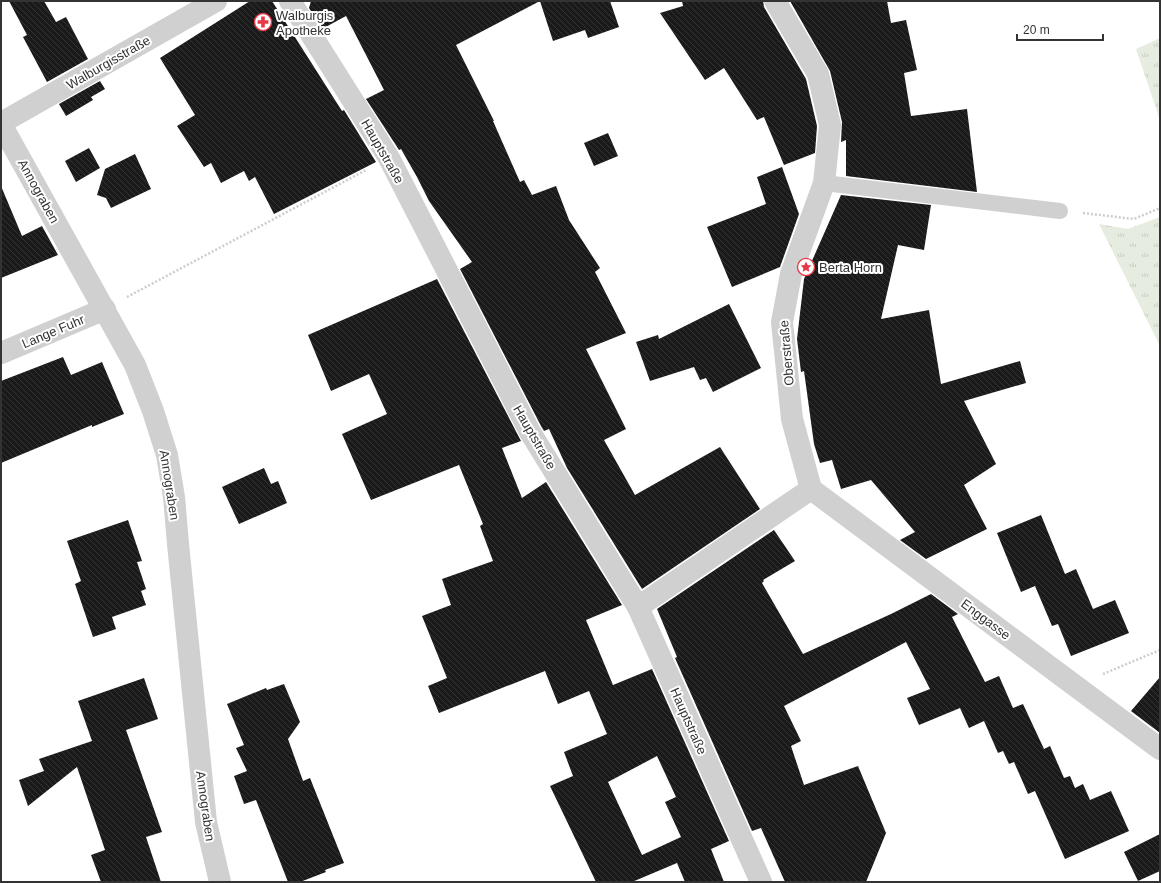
<svg xmlns="http://www.w3.org/2000/svg" width="1161" height="883" font-family="Arial,sans-serif">
	<style>
		.grass { fill: url(#grass-tufts) }
		.building { fill: url(#building-back-hatch); fill-rule: evenodd }
		.lines { fill: none; stroke-linecap: round; stroke-linejoin: round }
		.path { stroke: #cdcdcd; stroke-width: 2.5; stroke-dasharray: 2 2; stroke-linecap: butt }
		.service { stroke: #d0d0d0; stroke-width: 16 }
		.minor { stroke: #d0d0d0; stroke-width: 22 }
		.labels { text-anchor: middle; stroke-width: 4; stroke-linejoin: round; paint-order: stroke }
		.poi-label { font-size: 13px; fill: #333; stroke: #fff; text-anchor: start }
		.street-label { font-size: 13px; fill: #333; stroke: #fff }
	</style>
	<defs>
		<pattern id="grass-tufts" width="24" height="20" patternUnits="userSpaceOnUse"><rect width="24" height="20" fill="#e6ecdf"/><path d="M3 7l-1-3M5 7V3M7 7l1-3M15 17l-1-3M17 17v-4M19 17l1-3" fill="none" stroke="#c6cbc0"/></pattern>
		<pattern id="building-back-hatch" width="6" height="6" patternUnits="userSpaceOnUse"><rect width="6" height="6" fill="#1a1a1a"/><path d="M-1 5l2 2M0 0l6 6M5-1l2 2" fill="none" stroke="#333"/></pattern>
	</defs>
	<rect width="100%" height="100%" fill="#fff"/>
	<!-- grass -->
	<g class="grass">
		<path d="M 1160,38 L 1160,120 L 1136,49 Z"/>
		<path d="M 1160,217 L 1160,346 L 1099,224 L 1128,229 Z"/>
	</g>
	<!-- building -->
	<g class="building">
		<path d="M 9,1 L 44,1 L 56,22 L 66,17 L 88,59 L 47,82 L 23,37 L 27,35 Z"/>
		<path d="M 250,1 L 272,1 L 342,111 L 344,110 L 376,162 L 274,214 L 255,177 L 249,181 L 244,171 L 221,183 L 211,163 L 204,167 L 177,126 L 195,115 L 160,58 Z"/>
		<path d="M 311,1 L 610,1 L 619,27 L 588,38 L 585,30 L 553,41 L 540,1 L 456,45 L 494,121 L 493,121 L 520,182 L 524,180 L 532,195 L 556,186 L 569,220 L 600,268 L 595,272 L 626,333 L 586,349 L 626,429 L 604,440 L 635,495 L 720,447 L 760,509 L 642,589 L 567,468 L 549,429 L 544,431 L 541,426 L 460,269 L 472,262 L 429,201 L 417,177 L 401,149 L 399,150 L 366,99 L 384,90 L 346,16 L 322,29 L 309,8 Z"/>
		<path d="M 682,1 L 763,1 L 764,7 L 806,79 L 817,126 L 815,153 L 784,165 L 764,117 L 757,120 L 724,68 L 705,80 L 660,13 L 683,6 Z"/>
		<path d="M 790,1 L 887,1 L 891,23 L 906,20 L 917,70 L 904,73 L 911,116 L 967,109 L 977,192 L 846,176 L 846,140 L 841,142 L 842,122 L 830,71 Z"/>
		<path d="M 100,81 L 105,89 L 91,97 L 93,100 L 66,116 L 59,104 Z"/>
		<path d="M 608,133 L 618,156 L 594,166 L 584,143 Z"/>
		<path d="M 89,148 L 100,168 L 76,182 L 65,161 Z"/>
		<path d="M 135,154 L 151,189 L 111,208 L 106,198 L 97,195 L 105,169 Z"/>
		<path d="M 782,167 L 799,214 L 780,267 L 732,287 L 707,227 L 766,204 L 757,177 Z"/>
		<path d="M 1,186 L 22,236 L 42,226 L 58,255 L 1,278 Z"/>
		<path d="M 841,195 L 931,205 L 924,250 L 898,245 L 881,319 L 929,310 L 941,384 L 1020,361 L 1026,383 L 964,401 L 996,464 L 964,485 L 987,529 L 926,559 L 900,540 L 915,532 L 871,480 L 841,489 L 832,460 L 820,463 L 814,444 L 804,371 L 801,372 L 797,339 L 804,279 Z"/>
		<path d="M 437,279 L 521,441 L 502,448 L 522,498 L 546,482 L 622,605 L 586,620 L 613,685 L 652,669 L 729,841 L 711,849 L 724,882 L 685,882 L 677,863 L 632,882 L 596,882 L 550,786 L 573,776 L 564,752 L 607,734 L 589,691 L 558,704 L 545,671 L 439,713 L 428,686 L 447,678 L 422,616 L 451,605 L 442,579 L 493,561 L 480,526 L 483,524 L 459,465 L 371,500 L 342,434 L 387,414 L 369,374 L 331,391 L 308,335 ZM 657,756 L 676,797 L 665,802 L 681,837 L 642,855 L 608,782 Z"/>
		<path d="M 729,304 L 761,368 L 713,392 L 706,378 L 700,380 L 694,367 L 650,381 L 636,342 L 658,335 L 659,339 Z"/>
		<path d="M 63,357 L 71,375 L 102,362 L 124,414 L 92,427 L 92,425 L 1,463 L 1,381 Z"/>
		<path d="M 264,468 L 271,484 L 278,481 L 287,503 L 239,524 L 222,487 Z"/>
		<path d="M 1041,515 L 1065,574 L 1076,569 L 1093,609 L 1115,600 L 1129,633 L 1071,656 L 1058,624 L 1052,626 L 1035,586 L 1021,592 L 997,533 Z"/>
		<path d="M 128,520 L 142,561 L 137,562 L 146,589 L 141,591 L 146,605 L 112,617 L 116,629 L 93,637 L 75,584 L 81,581 L 67,541 Z"/>
		<path d="M 774,530 L 795,561 L 763,580 L 764,581 L 762,583 L 803,654 L 891,614 L 931,594 L 958,614 L 952,617 L 985,682 L 999,676 L 1013,708 L 1023,704 L 1044,749 L 1050,746 L 1064,778 L 1070,776 L 1075,788 L 1083,784 L 1090,800 L 1111,791 L 1129,831 L 1065,859 L 1035,791 L 1028,794 L 1014,762 L 1009,764 L 1003,751 L 998,753 L 984,721 L 969,728 L 960,708 L 919,725 L 907,698 L 930,689 L 906,642 L 784,706 L 801,741 L 791,746 L 804,785 L 858,766 L 886,833 L 866,882 L 785,882 L 761,828 L 752,831 L 675,658 L 677,657 L 657,609 Z"/>
		<path d="M 1160,677 L 1160,733 L 1131,711 Z"/>
		<path d="M 144,678 L 158,719 L 126,730 L 162,832 L 146,837 L 161,882 L 101,882 L 91,855 L 105,850 L 77,767 L 28,806 L 19,780 L 44,771 L 39,759 L 92,741 L 78,701 Z"/>
		<path d="M 284,684 L 300,722 L 288,739 L 303,781 L 310,778 L 344,863 L 325,870 L 326,872 L 300,882 L 288,882 L 256,800 L 244,804 L 234,776 L 247,771 L 236,748 L 244,745 L 227,704 L 266,688 L 267,690 Z"/>
		<path d="M 1160,834 L 1160,871 L 1138,881 L 1124,852 Z"/>
	</g>
	<g class="lines">
		<!-- path -->
		<g class="path">
			<path d="M 1083,213 L 1134,219 L 1160,208"/>
			<path d="M 127,297 L 366,170"/>
			<path d="M 1103,674 L 1160,650"/>
		</g>
		<!-- service -->
		<path class="service" d="M 824,183 L 1060,211"/>
		<!-- minor -->
		<g class="minor">
			<path d="M 290,1 L 389,158 L 530,432 L 638,607 L 761,882"/>
			<path d="M 775,1 L 818,74 L 830,125 L 824,183 L 791,274 L 782,322 L 792,419 L 811,489"/>
			<path d="M 1,123 L 216,1"/>
			<path d="M 1,124 L 135,365 L 153,411 L 167,455 L 174,497 L 178,544 L 206,822 L 220,882"/>
			<path d="M 1,353 L 105,309"/>
			<path d="M 811,489 L 1160,749"/>
			<path d="M 638,607 L 811,489"/>
		</g>
	</g>
	<!-- icons -->
	<defs>
		<g id="pharmacy-ring" transform="scale(0.9)"><circle r="9.5" fill="#fff" stroke="#e63946" stroke-width="1.5"/><path d="M-2-6h4v4h4v4h-4v4h-4v-4h-4v-4h4Z" fill="#e63946"/></g>
		<g id="sight-ring" transform="scale(0.9)"><circle r="9.5" fill="#fff" stroke="#e63946" stroke-width="1.5"/><path d="M0-6L1.8-2.2L6-1.7L2.9 1.2L3.7 5.4L0 3.3L-3.7 5.4L-2.9 1.2L-6-1.7L-1.8-2.2Z" fill="#e63946"/></g>
	</defs>
	<g fill-rule="evenodd">
		<use href="#pharmacy-ring" x="263" y="22"/>
		<use href="#sight-ring" x="806" y="267"/>
	</g>
	<g class="labels">
		<!-- poi labels -->
		<g class="poi-label">
			<text x="276" y="20">Walburgis<tspan x="276" dy="15">Apotheke</tspan></text>
			<text x="819" y="272">Berta Horn</text>
		</g>
		<!-- street labels -->
		<g class="street-label">
			<text transform="translate(108 62) rotate(-30)" y="5">Walburgisstraße</text>
			<text transform="translate(383 151) rotate(60)" y="5">Hauptstraße</text>
			<text transform="translate(39 191) rotate(61)" y="5">Annograben</text>
			<text transform="translate(53 331) rotate(-23)" y="5">Lange Fuhr</text>
			<text transform="translate(786 353) rotate(-95)" y="5">Oberstraße</text>
			<text transform="translate(535 437) rotate(60)" y="5">Hauptstraße</text>
			<text transform="translate(170 485) rotate(81)" y="5">Annograben</text>
			<text transform="translate(986 619) rotate(37)" y="5">Enggasse</text>
			<text transform="translate(689 721) rotate(66)" y="5">Hauptstraße</text>
			<text transform="translate(206 806) rotate(82)" y="5">Annograben</text>
		</g>
	</g>
	<!-- border -->
	<rect width="1161" height="883" fill="none" stroke="#333333" stroke-width="4"/>
	<!-- scale -->
	<path d="M1017 34v6h86v-6" fill="none" stroke="#333333" stroke-width="2"/>
	<text x="1023" y="34" font-size="12" fill="#333333" stroke="#ffffff" stroke-width="3" paint-order="stroke">20 m</text>
</svg>
